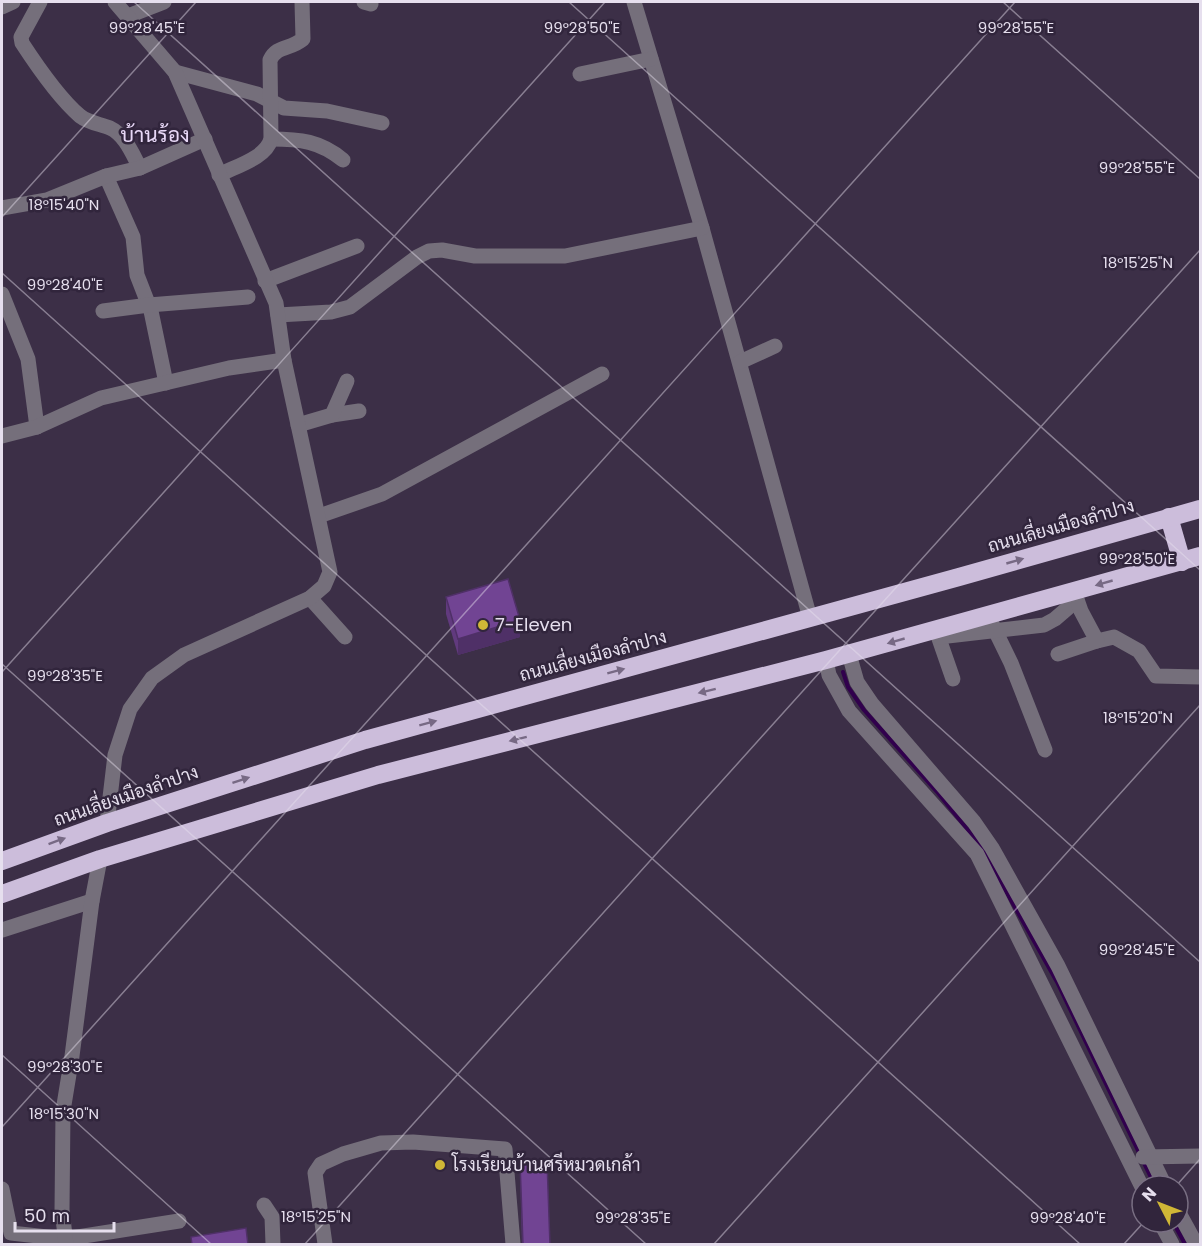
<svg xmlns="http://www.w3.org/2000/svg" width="1202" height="1246" font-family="Poppins,Sarabun,sans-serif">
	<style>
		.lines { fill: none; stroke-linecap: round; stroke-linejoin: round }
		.stream { stroke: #31004d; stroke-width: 4 }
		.minor { stroke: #756f7b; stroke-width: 15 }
		.highway { stroke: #ccbddb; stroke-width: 18 }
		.wall { fill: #613a7e }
		.shaded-wall { fill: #4f3067 }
		.building { fill: #714493; stroke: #4f3067; stroke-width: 1.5 }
		.oneway { fill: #776984 }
		.ticks { fill: none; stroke: #e6dfee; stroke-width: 1.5; stroke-opacity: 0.45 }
		.poi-dot { fill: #d0b736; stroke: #31253c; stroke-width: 2 }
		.labels { text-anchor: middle; stroke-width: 5; stroke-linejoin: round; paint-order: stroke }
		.street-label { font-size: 18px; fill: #e6dfee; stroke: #31253c }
		.poi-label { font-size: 18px; fill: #e6dfee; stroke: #31253c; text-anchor: start }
		.quarter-label { font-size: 21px; fill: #e8d8f7; stroke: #31253c }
		.ticks-label { font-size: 15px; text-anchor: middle; fill: #e6dfee; stroke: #31253c; stroke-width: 5; stroke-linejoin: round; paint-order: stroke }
	</style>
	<rect width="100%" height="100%" fill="#3c2f47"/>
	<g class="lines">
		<!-- stream -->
		<g class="stream">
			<path d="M 843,672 L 848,687 L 864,710 L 938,793 L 980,845 L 1057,982 L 1155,1186"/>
			<path d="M 1173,1222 L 1185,1244"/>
		</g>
		<!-- minor -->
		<g class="minor">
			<path d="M 40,2 L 21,37 L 22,43 C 37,66 59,98 80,116 C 89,123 100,124 110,128 C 125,135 132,153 140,168"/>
			<path d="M 364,2 L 371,4"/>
			<path d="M 634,2 L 702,228 L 810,618"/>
			<path d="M 2,7 L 13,2"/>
			<path d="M 128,16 L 164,2"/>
			<path d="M 175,72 L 257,94 L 284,108 L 327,111 L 382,123"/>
			<path d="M 580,74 L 651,59"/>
			<path d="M 271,139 C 300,139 320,141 343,160"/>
			<path d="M 219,175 C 236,166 266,158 271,139 L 270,60 C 277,45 290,50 303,39 L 302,2"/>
			<path d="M 106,176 L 133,237 L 137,275 L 151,311 L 166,383"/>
			<path d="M 2,208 L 47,200 L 106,176 L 140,168 L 205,139"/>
			<path d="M 265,281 L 357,246"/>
			<path d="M 2,294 L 28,359 L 37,427"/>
			<path d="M 103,311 L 149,305 L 248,297"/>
			<path d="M 278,315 L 331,312 L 350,307 L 417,257 L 429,251 L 442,250 L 475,256 L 565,256 L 702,228"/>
			<path d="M 740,362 L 775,346"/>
			<path d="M 332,415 L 359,411"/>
			<path d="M 298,425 L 332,415 L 347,381"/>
			<path d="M 2,436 L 37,427 L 101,398 L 229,368 L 284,360"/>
			<path d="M 319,516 L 382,494 L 602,374"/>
			<path d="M 310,598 L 345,637"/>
			<path d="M 992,624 L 1011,663 L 1045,750"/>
			<path d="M 936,630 L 953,679"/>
			<path d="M 939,637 L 1044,625 L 1055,619 L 1077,600"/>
			<path d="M 1097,641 L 1114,637 L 1139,651 L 1156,676 L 1200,677"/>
			<path d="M 849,654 L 857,682 L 872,704 L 974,822 L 992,848 L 1058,966 L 1165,1186"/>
			<path d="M 1058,654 L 1097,641 L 1081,611 L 1074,591"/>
			<path d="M 826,660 L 829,675 L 849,711 L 977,854 L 1142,1187"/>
			<path d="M 107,823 L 115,755 L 130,709 L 152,678 L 184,655 L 310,598 L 324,586 L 330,572 L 284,360 L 276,303 L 175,72 L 115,2"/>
			<path d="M 2,930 L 92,901"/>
			<path d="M 1143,1157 L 1200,1156"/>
			<path d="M 2,1189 L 11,1233 L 65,1239 L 179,1221"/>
			<path d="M 264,1205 L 272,1217 L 273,1244"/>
			<path d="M 1178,1211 L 1196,1244"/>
			<path d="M 1160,1222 L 1172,1244"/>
			<path d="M 66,1244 L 62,1210 L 63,1111 L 72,1056 L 92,901 L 100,859"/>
			<path d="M 325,1244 L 315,1173 L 321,1164 L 343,1154 L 381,1143 L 413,1142 L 505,1149 L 513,1244"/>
		</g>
		<!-- highway -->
		<g class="highway">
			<path d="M 1169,517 L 1182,562"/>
			<path d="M 2,861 L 107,823 L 365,740 L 959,577 L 1200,509"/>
			<path d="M 2,894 L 100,859 L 378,775 L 826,660 L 1200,556"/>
		</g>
	</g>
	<!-- wall -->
	<g class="wall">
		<path d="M 446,597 L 520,637 L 458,655 L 446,614 Z"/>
		<path d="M 520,1162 L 550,1245 L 522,1245 Z"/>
	</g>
	<!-- shaded-wall -->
	<path class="shaded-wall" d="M 520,620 L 520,637 L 458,655 L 458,639 Z"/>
	<!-- building -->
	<g class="building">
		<path d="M 508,579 L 520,620 L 458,639 L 446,597 Z"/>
		<path d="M 547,1161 L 550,1245 L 523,1245 L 520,1162 Z"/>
		<path d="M 246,1228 L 248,1245 L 192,1245 L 191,1237 Z"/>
	</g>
	<!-- one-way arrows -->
	<defs><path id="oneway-solid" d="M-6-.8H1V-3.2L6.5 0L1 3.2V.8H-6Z" transform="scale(1.5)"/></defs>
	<g class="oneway">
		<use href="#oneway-solid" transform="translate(1015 561) rotate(-16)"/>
		<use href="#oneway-solid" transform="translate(1104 583) rotate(164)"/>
		<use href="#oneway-solid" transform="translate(896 641) rotate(164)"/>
		<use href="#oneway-solid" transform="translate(616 671) rotate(-15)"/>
		<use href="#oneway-solid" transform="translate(707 691) rotate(166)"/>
		<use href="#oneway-solid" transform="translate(428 723) rotate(-15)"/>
		<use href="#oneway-solid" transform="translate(518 739) rotate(166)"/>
		<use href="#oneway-solid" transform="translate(241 780) rotate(-18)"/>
		<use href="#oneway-solid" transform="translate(57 841) rotate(-20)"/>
	</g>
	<!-- ticks -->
	<path class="ticks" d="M 134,2 L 1200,962M 569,2 L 1200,570M 1003,2 L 1200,179M 2,217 L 196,2M 2,273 L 1080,1244M 2,664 L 646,1244M 2,672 L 605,2M 2,1055 L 211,1244M 2,1127 L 1015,2M 1176,1186 L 1200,1159M 305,1244 L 1200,250M 714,1244 L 1200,705M 1124,1244 L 1144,1222"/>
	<!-- markers -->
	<g class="poi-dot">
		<circle cx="483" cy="625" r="6"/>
		<circle cx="440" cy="1165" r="6"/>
	</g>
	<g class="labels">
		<!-- street labels -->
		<g class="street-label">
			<text transform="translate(1061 526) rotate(-16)" y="6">ถนนเลี่ยงเมืองลำปาง</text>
			<text transform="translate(593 656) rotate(-15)" y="6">ถนนเลี่ยงเมืองลำปาง</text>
			<text transform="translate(126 796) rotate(-19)" y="6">ถนนเลี่ยงเมืองลำปาง</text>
		</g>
		<!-- poi labels -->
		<g class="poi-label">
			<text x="495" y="631">7-Eleven</text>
			<text x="452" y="1171">โรงเรียนบ้านศรีหมวดเกล้า</text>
		</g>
		<!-- quarter labels -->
		<g class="quarter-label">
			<text x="155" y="142">บ้านร้อง</text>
		</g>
	</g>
	<g class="ticks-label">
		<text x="147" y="33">99°28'45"E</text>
		<text x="582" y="33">99°28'50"E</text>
		<text x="1016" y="33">99°28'55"E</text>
		<text x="1137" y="173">99°28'55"E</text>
		<text x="64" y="210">18°15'40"N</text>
		<text x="1138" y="268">18°15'25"N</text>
		<text x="65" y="290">99°28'40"E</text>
		<text x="1137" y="564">99°28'50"E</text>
		<text x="65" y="681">99°28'35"E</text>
		<text x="1138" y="723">18°15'20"N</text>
		<text x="1137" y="955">99°28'45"E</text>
		<text x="65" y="1072">99°28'30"E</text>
		<text x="64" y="1119">18°15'30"N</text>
		<text x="316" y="1222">18°15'25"N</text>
		<text x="633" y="1223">99°28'35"E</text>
		<text x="1068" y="1223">99°28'40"E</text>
	</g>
	<!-- border -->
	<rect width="1202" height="1246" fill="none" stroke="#e6dfee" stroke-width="6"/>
	<!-- north arrow -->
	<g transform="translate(1160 1204) rotate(312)"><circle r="28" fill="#31253c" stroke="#796f83" stroke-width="1.5"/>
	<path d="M0-4.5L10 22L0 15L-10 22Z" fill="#d0b736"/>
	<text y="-9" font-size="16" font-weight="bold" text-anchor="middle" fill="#e6dfee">N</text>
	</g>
	<!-- scale -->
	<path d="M15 1222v9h99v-9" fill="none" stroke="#e6dfee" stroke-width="3"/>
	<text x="24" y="1222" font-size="18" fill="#e6dfee" stroke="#31253c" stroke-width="4.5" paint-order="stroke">50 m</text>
</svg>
